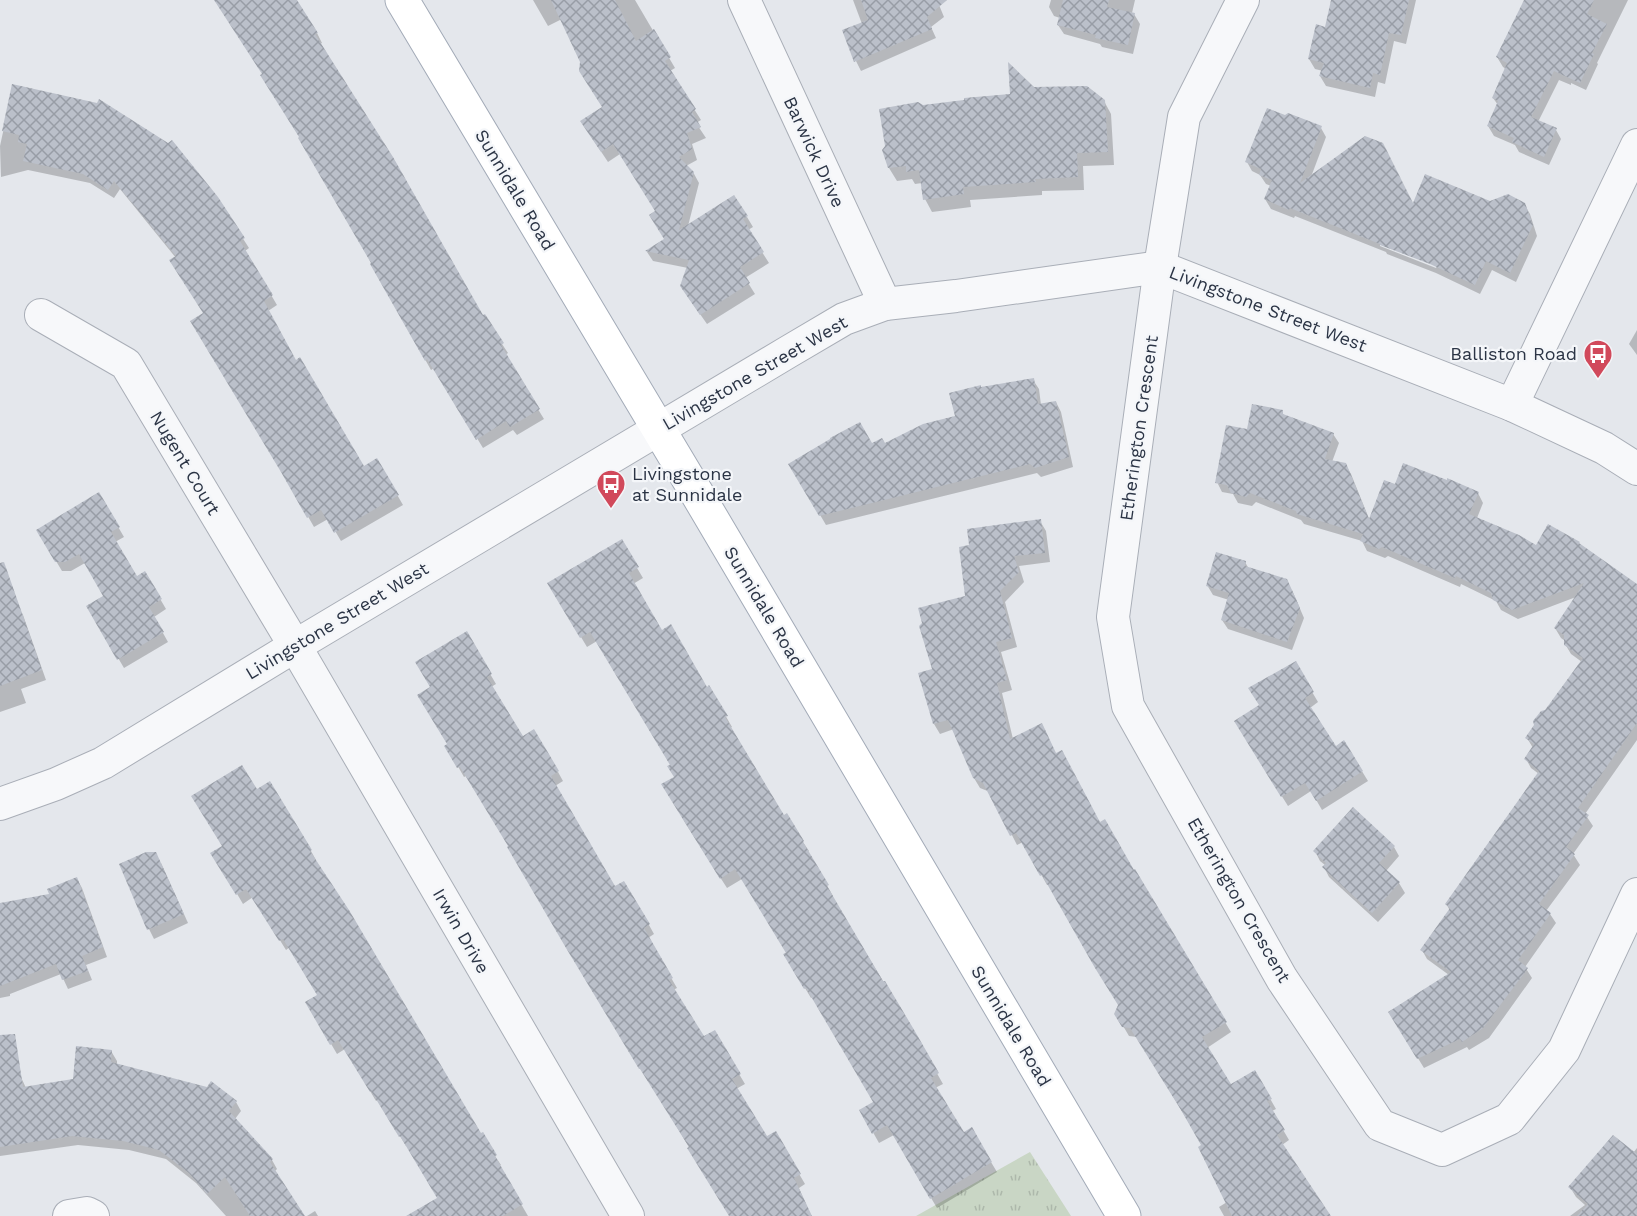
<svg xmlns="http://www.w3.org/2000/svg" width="1637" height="1216" font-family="'Work Sans',sans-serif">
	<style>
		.grass { fill: url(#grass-tufts) }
		.shadow { fill: #0003; fill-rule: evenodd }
		.building { fill: url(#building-cross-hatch) }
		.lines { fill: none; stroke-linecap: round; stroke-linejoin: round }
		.minor-casing { stroke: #a9aeb7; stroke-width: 34 }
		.major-casing { stroke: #a3abb8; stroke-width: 35 }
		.minor { stroke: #f7f8fa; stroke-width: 32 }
		.major { stroke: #fff; stroke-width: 33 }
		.labels { text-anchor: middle; stroke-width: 4.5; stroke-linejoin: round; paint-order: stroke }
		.street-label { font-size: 18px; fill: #2b3445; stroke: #f4f6f9 }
		.poi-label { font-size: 18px; fill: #2b3445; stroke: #f4f6f9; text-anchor: end }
	</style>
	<defs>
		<pattern id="grass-tufts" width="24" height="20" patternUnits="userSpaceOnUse" patternTransform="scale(1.5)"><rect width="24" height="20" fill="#c9d6c5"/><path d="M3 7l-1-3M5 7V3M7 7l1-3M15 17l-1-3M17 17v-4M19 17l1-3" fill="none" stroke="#adb8ab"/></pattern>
		<pattern id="building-cross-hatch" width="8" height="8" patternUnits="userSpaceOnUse" patternTransform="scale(1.5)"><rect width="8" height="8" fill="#bbc0ca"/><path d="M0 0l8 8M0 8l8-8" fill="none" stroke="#989da6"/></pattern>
	</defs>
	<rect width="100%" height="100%" fill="#e4e7ec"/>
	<!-- grass -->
	<path class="grass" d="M 1030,1152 L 1071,1216 L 916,1216 Z"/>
	<!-- shadow -->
	<g class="shadow">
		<path d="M 217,0 L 274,0 L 297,3 L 317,33 L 322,43 L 320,44 L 483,317 L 502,344 L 508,353 L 505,355 L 544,419 L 517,435 L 513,430 L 483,448 L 434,368 L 431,370 L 372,265 L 373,264 L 264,75 Z"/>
		<path d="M 533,0 L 635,0 L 675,68 L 670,71 L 701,120 L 696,123 L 706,138 L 692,144 L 697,160 L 686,166 L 693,172 L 699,183 L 688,226 L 747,217 L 753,227 L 748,230 L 769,263 L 745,278 L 755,294 L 707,324 L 688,297 L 688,268 L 653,261 L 647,252 L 666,240 L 657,212 L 620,154 L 608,162 L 588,132 L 604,108 L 562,19 L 548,26 Z"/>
		<path d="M 853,0 L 937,0 L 944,17 L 931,27 L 936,38 L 861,71 L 856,61 L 862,24 Z"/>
		<path d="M 1051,0 L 1135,0 L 1132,13 L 1134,14 L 1140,24 L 1133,54 L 1102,47 L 1100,44 L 1064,34 L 1058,25 L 1060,18 L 1054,16 L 1049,7 Z"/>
		<path d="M 1333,0 L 1416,0 L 1406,44 L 1394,41 L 1385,84 L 1378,82 L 1375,97 L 1326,86 L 1320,76 L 1323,71 L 1315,69 L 1309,59 L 1326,28 Z"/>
		<path d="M 1525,0 L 1628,0 L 1597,63 L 1598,64 L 1586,90 L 1571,83 L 1571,85 L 1559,80 L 1538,122 L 1556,130 L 1561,139 L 1549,165 L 1519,152 L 1515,145 L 1494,136 L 1488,126 L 1498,105 L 1493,98 L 1506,69 L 1503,67 L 1497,57 Z"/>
		<path d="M 13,86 L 217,198 L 249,248 L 245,251 L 277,305 L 268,311 L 296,362 L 364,468 L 377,460 L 403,505 L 341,541 L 328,519 L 314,527 L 286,478 L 176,258 L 120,189 L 114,198 L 90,183 L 28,170 L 1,177 L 0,146 Z"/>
		<path d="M 1034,89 L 1104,101 L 1111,114 L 1114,165 L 1083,166 L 1084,190 L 1042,191 L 1042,195 L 970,200 L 971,207 L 932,212 L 925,199 L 922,183 L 915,184 L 912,179 L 897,181 L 889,168 L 922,107 L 1012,96 Z"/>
		<path d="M 1321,128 L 1326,137 L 1311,177 L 1413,206 L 1490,203 L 1524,204 L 1530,214 L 1537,236 L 1516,282 L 1492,270 L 1480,294 L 1436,273 L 1387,254 L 1386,252 L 1295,216 L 1294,218 L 1271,209 L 1265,199 L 1271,186 L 1266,184 L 1260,175 L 1252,171 L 1247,162 ZM 1380,243 L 1437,265 L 1436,268 L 1380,246 Z"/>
		<path d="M 1637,330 L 1637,355 L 1629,344 Z"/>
		<path d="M 1033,380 L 1039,389 L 1041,405 L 1056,402 L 1061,412 L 1073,467 L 1041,477 L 1037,473 L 826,525 L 790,464 L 871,445 L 885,445 L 956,417 Z"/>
		<path d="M 1282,412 L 1285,417 L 1333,434 L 1339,443 L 1332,462 L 1345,464 L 1351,474 L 1370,521 L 1396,486 L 1478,493 L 1483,503 L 1477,518 L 1536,548 L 1637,586 L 1637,740 L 1585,814 L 1593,826 L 1573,854 L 1580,865 L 1546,911 L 1550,914 L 1556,923 L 1525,967 L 1532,978 L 1489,1038 L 1469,1050 L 1467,1047 L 1424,1068 L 1390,1013 L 1449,975 L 1427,959 L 1422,950 L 1450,911 L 1447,905 L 1539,774 L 1531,768 L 1526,759 L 1533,748 L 1527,738 L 1582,662 L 1571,654 L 1565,644 L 1565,641 L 1561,638 L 1555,628 L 1576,597 L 1518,619 L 1501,610 L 1496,601 L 1461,584 L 1460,587 L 1388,556 L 1385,558 L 1367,551 L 1362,541 L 1304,524 L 1301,520 L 1256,502 L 1252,506 L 1238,503 L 1233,494 L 1222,492 L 1217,482 L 1248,431 Z"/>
		<path d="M 99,494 L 124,537 L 115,542 L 136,578 L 145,573 L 166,609 L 154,617 L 168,642 L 124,668 L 88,607 L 105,596 L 85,563 L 71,571 L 62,571 L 38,531 Z"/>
		<path d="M 1040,521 L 1046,531 L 1050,562 L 1019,566 L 1024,582 L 1005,602 L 1017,647 L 1001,652 L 1012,690 L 1002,693 L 1013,739 L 1057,755 L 1100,824 L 1134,871 L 1231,1032 L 1207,1048 L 1231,1086 L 1255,1072 L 1276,1109 L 1272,1111 L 1289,1140 L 1282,1145 L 1329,1216 L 1224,1216 L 1219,1207 L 1227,1202 L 1203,1146 L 1137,1037 L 1129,1036 L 1116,1014 L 1120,1005 L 1049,884 L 1047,885 L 1023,842 L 1017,845 L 990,792 L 980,788 L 974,778 L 954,729 L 940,734 L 934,724 L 919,674 L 934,670 L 967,597 Z"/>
		<path d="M 621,541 L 643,578 L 633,584 L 661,632 L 706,689 L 709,687 L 732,727 L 730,728 L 784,817 L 803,842 L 809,851 L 808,852 L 833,896 L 832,897 L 912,1029 L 943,1084 L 935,1088 L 963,1134 L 971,1129 L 997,1172 L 937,1208 L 894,1135 L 879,1143 L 861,1111 L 875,1102 L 813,997 L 811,998 L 785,955 L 788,954 L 742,879 L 727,888 L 684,821 L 672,765 L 597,641 L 587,647 L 549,584 Z"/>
		<path d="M 1245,562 L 1249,569 L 1292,590 L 1304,618 L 1292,650 L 1228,629 L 1222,620 L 1229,600 L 1213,595 L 1207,585 Z"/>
		<path d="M 18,606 L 23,615 L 46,680 L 21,689 L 26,703 L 0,712 L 0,612 Z"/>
		<path d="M 466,633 L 496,684 L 491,687 L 522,738 L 533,732 L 558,772 L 563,781 L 555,786 L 615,888 L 624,883 L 649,925 L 654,934 L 648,938 L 677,988 L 673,990 L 703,1038 L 714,1032 L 745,1084 L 736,1089 L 767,1138 L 775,1133 L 805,1184 L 799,1188 L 811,1216 L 730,1216 L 510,847 L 466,776 L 464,777 L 452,756 L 432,688 Z"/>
		<path d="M 1295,663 L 1318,702 L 1310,708 L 1336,748 L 1344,742 L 1368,781 L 1322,810 L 1311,791 L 1288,806 L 1241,731 Z"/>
		<path d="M 257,791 L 311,851 L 316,860 L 315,861 L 481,1135 L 482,1134 L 495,1156 L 501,1165 L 499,1166 L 528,1216 L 434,1216 L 439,1198 L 407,1145 L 406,1146 L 378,1100 L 376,1101 L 345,1049 L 337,1054 L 307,1003 L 319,996 L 290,947 L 286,950 L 253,897 L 243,904 L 213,853 L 223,847 Z"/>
		<path d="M 1394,847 L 1399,856 L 1386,871 L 1399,883 L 1405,893 L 1378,922 L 1329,877 L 1324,867 L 1325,865 L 1320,861 L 1315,851 Z"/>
		<path d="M 161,863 L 188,923 L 154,939 L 149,929 Z"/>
		<path d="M 77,879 L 82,888 L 107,957 L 86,965 L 92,980 L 68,989 L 61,974 L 10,994 L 10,996 L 0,998 L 0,905 L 51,895 Z"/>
		<path d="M 111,1051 L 117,1061 L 117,1064 L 236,1102 L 241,1111 L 235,1119 L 272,1160 L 277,1169 L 275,1171 L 303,1216 L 226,1216 L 196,1183 L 166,1159 L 129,1150 L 78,1145 L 0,1156 L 0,1078 L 20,1075 L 26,1088 L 74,1080 Z"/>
		<path d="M 1637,1148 L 1637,1216 L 1570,1216 L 1585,1205 L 1576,1197 L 1570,1187 L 1633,1153 Z"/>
		<path d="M 315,1211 L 318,1216 L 307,1216 Z"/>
	</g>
	<!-- building -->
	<g class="building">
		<path d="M 214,0 L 297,0 L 318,33 L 315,34 L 393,157 L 483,315 L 485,314 L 504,343 L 501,345 L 540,409 L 510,427 L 506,421 L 476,440 L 427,359 L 425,361 L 370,264 L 371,263 L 298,138 L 299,137 L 260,75 L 262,74 Z"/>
		<path d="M 551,0 L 615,0 L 636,41 L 654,29 L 671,57 L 665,61 L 696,109 L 692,112 L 701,127 L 687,133 L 692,149 L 679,157 L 694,172 L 679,230 L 734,195 L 748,216 L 743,219 L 764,252 L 740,267 L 750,283 L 700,315 L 680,286 L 689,260 L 645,251 L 664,239 L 649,215 L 655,211 L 613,144 L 601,152 L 580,121 L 602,107 L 579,71 L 580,62 Z"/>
		<path d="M 861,0 L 947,0 L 927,17 L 932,29 L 854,62 L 842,30 L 868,20 Z"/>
		<path d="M 1063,0 L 1109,0 L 1107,7 L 1135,13 L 1128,45 L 1095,38 L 1096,35 L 1057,25 Z"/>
		<path d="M 1331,0 L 1409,0 L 1401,35 L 1389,33 L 1380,75 L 1373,73 L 1370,88 L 1319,76 L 1324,63 L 1308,59 L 1316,24 L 1325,27 Z"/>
		<path d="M 1524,0 L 1594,0 L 1587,14 L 1607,24 L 1592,53 L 1594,54 L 1580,83 L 1554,71 L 1531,117 L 1557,128 L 1544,157 L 1512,142 L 1514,138 L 1487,126 L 1498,101 L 1492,98 L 1507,63 L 1496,57 Z"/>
		<path d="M 1008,62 L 1034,87 L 1087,86 L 1105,100 L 1108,152 L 1077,153 L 1078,177 L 1035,179 L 1036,182 L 963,187 L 964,194 L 923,200 L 919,170 L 906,172 L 906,166 L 888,168 L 882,150 L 885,146 L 879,109 L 918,102 L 923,105 L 964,100 L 964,98 L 1010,94 Z"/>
		<path d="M 12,84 L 97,103 L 99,99 L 168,143 L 172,140 L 218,197 L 245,238 L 240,241 L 273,295 L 264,301 L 296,360 L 300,357 L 364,466 L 377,458 L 399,495 L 334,533 L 321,510 L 307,518 L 281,472 L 190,321 L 203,313 L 169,260 L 176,256 L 114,181 L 108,190 L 83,174 L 23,161 L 27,144 L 18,142 L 19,135 L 2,131 Z"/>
		<path d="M 1267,108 L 1285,115 L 1288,113 L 1322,126 L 1300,183 L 1365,136 L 1383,143 L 1413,203 L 1425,174 L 1490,201 L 1508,194 L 1525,203 L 1533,225 L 1510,273 L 1486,261 L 1475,285 L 1430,264 L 1380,245 L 1380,244 L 1290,208 L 1289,210 L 1264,199 L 1272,180 L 1259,175 L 1261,169 L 1245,162 Z"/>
		<path d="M 1034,378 L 1038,404 L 1056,401 L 1069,457 L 1035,468 L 1030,464 L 819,516 L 788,464 L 830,439 L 830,438 L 860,422 L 872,443 L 882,438 L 885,443 L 923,424 L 955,416 L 949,393 L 981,385 L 981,387 Z"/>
		<path d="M 1252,404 L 1283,410 L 1283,414 L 1334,433 L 1325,459 L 1346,463 L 1369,519 L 1384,480 L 1395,484 L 1403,463 L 1447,480 L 1447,478 L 1479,492 L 1469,514 L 1519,535 L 1536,545 L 1548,524 L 1580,542 L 1579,543 L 1637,584 L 1637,723 L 1578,808 L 1589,815 L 1566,847 L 1575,854 L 1539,904 L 1551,913 L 1518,960 L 1528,968 L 1483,1028 L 1462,1042 L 1460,1039 L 1417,1059 L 1388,1012 L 1451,972 L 1420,950 L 1450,908 L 1445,904 L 1539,771 L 1524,759 L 1534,744 L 1525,738 L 1534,725 L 1533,721 L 1541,711 L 1545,710 L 1583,658 L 1564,645 L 1564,635 L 1554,628 L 1584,583 L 1512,610 L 1493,600 L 1491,593 L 1456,576 L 1455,578 L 1382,547 L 1379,549 L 1360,541 L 1363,534 L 1297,514 L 1296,511 L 1250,493 L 1246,497 L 1231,493 L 1227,485 L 1215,483 L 1226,425 L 1247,429 Z"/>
		<path d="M 99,492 L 120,527 L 111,532 L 137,576 L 145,571 L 162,599 L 149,607 L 164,632 L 117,660 L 86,606 L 103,596 L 79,554 L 65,562 L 55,562 L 36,530 Z"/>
		<path d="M 1041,519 L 1045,553 L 1014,556 L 1019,572 L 1000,591 L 1012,638 L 996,642 L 1007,680 L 997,683 L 1010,739 L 1042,723 L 1056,753 L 1062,750 L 1100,822 L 1105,819 L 1134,870 L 1135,869 L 1227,1022 L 1202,1037 L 1231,1084 L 1255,1070 L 1272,1099 L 1267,1101 L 1285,1130 L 1277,1135 L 1331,1216 L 1232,1216 L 1198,1147 L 1201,1145 L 1181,1110 L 1130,1028 L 1122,1027 L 1114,1014 L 1118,1005 L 1095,968 L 1042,875 L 1040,876 L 1016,833 L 1010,836 L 983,783 L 973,778 L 948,720 L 933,724 L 918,673 L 932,669 L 919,626 L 922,623 L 918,608 L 965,596 L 959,547 L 969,545 L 967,529 Z"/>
		<path d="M 622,539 L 639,567 L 629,573 L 662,630 L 671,624 L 707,687 L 709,685 L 728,716 L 725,717 L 784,815 L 787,813 L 804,841 L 803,842 L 829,885 L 827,886 L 883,981 L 885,981 L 913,1028 L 939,1073 L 931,1078 L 964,1132 L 972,1127 L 992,1162 L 930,1199 L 887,1125 L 872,1134 L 859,1110 L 873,1102 L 806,988 L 804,989 L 783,954 L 786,953 L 735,869 L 720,879 L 661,784 L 674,777 L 667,766 L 670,765 L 590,632 L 580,638 L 547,583 Z"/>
		<path d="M 1216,552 L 1246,561 L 1245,566 L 1287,579 L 1300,608 L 1287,642 L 1221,620 L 1229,593 L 1206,586 Z"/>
		<path d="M 4,562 L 42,670 L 0,686 L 0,563 Z"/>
		<path d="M 467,631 L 492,674 L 487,677 L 523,736 L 534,729 L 559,771 L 551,776 L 615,886 L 624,881 L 650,924 L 644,928 L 673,978 L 669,980 L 704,1036 L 715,1030 L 741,1074 L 732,1079 L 767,1136 L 776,1131 L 801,1174 L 794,1178 L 812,1216 L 729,1216 L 687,1148 L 689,1147 L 640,1069 L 639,1069 L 566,948 L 507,847 L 508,846 L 460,767 L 457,768 L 444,746 L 447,744 L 417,695 L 430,687 L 415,662 Z"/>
		<path d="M 1296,661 L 1314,692 L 1305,698 L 1336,746 L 1344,740 L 1363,771 L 1316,801 L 1305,783 L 1281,797 L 1234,721 L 1259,705 L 1248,688 Z"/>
		<path d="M 242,765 L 257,789 L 270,781 L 312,850 L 310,851 L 349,910 L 481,1133 L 483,1132 L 497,1155 L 495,1156 L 523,1204 L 503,1216 L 406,1216 L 437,1198 L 400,1136 L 399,1137 L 371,1091 L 370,1092 L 338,1040 L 330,1045 L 305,1002 L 317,995 L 283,939 L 279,941 L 246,889 L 236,895 L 210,853 L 222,846 L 191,796 Z"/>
		<path d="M 1353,807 L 1395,846 L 1379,863 L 1400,882 L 1372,913 L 1322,867 L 1326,863 L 1313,851 Z"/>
		<path d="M 146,852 L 156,852 L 184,914 L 147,930 L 119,864 Z"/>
		<path d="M 77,877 L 103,947 L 82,956 L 88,971 L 62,980 L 56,964 L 0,986 L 0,903 L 49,894 L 47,889 Z"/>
		<path d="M 15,1034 L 23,1087 L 73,1079 L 76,1046 L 112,1050 L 111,1062 L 207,1087 L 211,1081 L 237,1101 L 229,1111 L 273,1159 L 270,1162 L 305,1216 L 250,1216 L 225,1177 L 207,1194 L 189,1173 L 159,1150 L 123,1141 L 72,1136 L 0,1147 L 0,1035 Z"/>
		<path d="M 1613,1135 L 1637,1154 L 1637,1216 L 1577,1216 L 1588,1204 L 1568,1187 Z"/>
	</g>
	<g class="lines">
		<!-- minor casing -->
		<g class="minor-casing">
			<g id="minor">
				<path d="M 744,0 L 885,304"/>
				<path d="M 1243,0 L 1184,117 L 1160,267 L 1113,617 L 1128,706 L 1282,979 L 1380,1125 L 1442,1150 L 1509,1119 L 1564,1050 L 1637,894"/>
				<path d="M 41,315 L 126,364 L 295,646 L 628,1216"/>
				<path d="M 1512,405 L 1637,145"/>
				<path d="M 0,804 L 56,784 L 103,763 L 295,646 L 788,352 L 844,319 L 885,304 L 956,296 L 1160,267 L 1512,405 L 1604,448 L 1637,469"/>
				<path d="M 69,1216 L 87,1213 L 93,1216"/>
			</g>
		</g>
		<!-- major casing -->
		<g class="major-casing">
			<path id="major" d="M 402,0 L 689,480 L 1124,1216"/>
		</g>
		<!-- minor -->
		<use href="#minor" class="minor"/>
		<!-- major -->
		<use href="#major" class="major"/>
	</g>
	<!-- icons -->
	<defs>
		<g id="bus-pin" transform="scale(1.5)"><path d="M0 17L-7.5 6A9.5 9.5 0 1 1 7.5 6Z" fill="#d1495b" stroke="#f4f6f9"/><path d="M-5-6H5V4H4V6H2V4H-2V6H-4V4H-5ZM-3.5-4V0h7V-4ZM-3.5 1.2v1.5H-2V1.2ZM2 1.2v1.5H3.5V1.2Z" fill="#fff"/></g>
	</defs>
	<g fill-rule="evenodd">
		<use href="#bus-pin" x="1598" y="354"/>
		<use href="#bus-pin" x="611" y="484"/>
	</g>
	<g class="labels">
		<!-- street labels -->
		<g class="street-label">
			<text transform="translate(814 152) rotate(65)" y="6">Barwick Drive</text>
			<text transform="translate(515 190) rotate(59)" y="6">Sunnidale Road</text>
			<text transform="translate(1268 309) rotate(21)" y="6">Livingstone Street West</text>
			<text transform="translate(755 373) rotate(-30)" y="6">Livingstone Street West</text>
			<text transform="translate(1139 428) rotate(-82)" y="6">Etherington Crescent</text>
			<text transform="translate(185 463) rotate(59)" y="6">Nugent Court</text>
			<text transform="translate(764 607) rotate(59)" y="6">Sunnidale Road</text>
			<text transform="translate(337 621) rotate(-31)" y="6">Livingstone Street West</text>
			<text transform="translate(1239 900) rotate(60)" y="6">Etherington Crescent</text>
			<text transform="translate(461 931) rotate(60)" y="6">Irwin Drive</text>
			<text transform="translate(1011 1026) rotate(59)" y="6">Sunnidale Road</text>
		</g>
		<!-- poi labels -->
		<g class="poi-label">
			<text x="1577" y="360">Balliston Road</text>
			<text x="632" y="480" text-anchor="start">Livingstone<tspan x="632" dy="21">at Sunnidale</tspan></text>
		</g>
	</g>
</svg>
